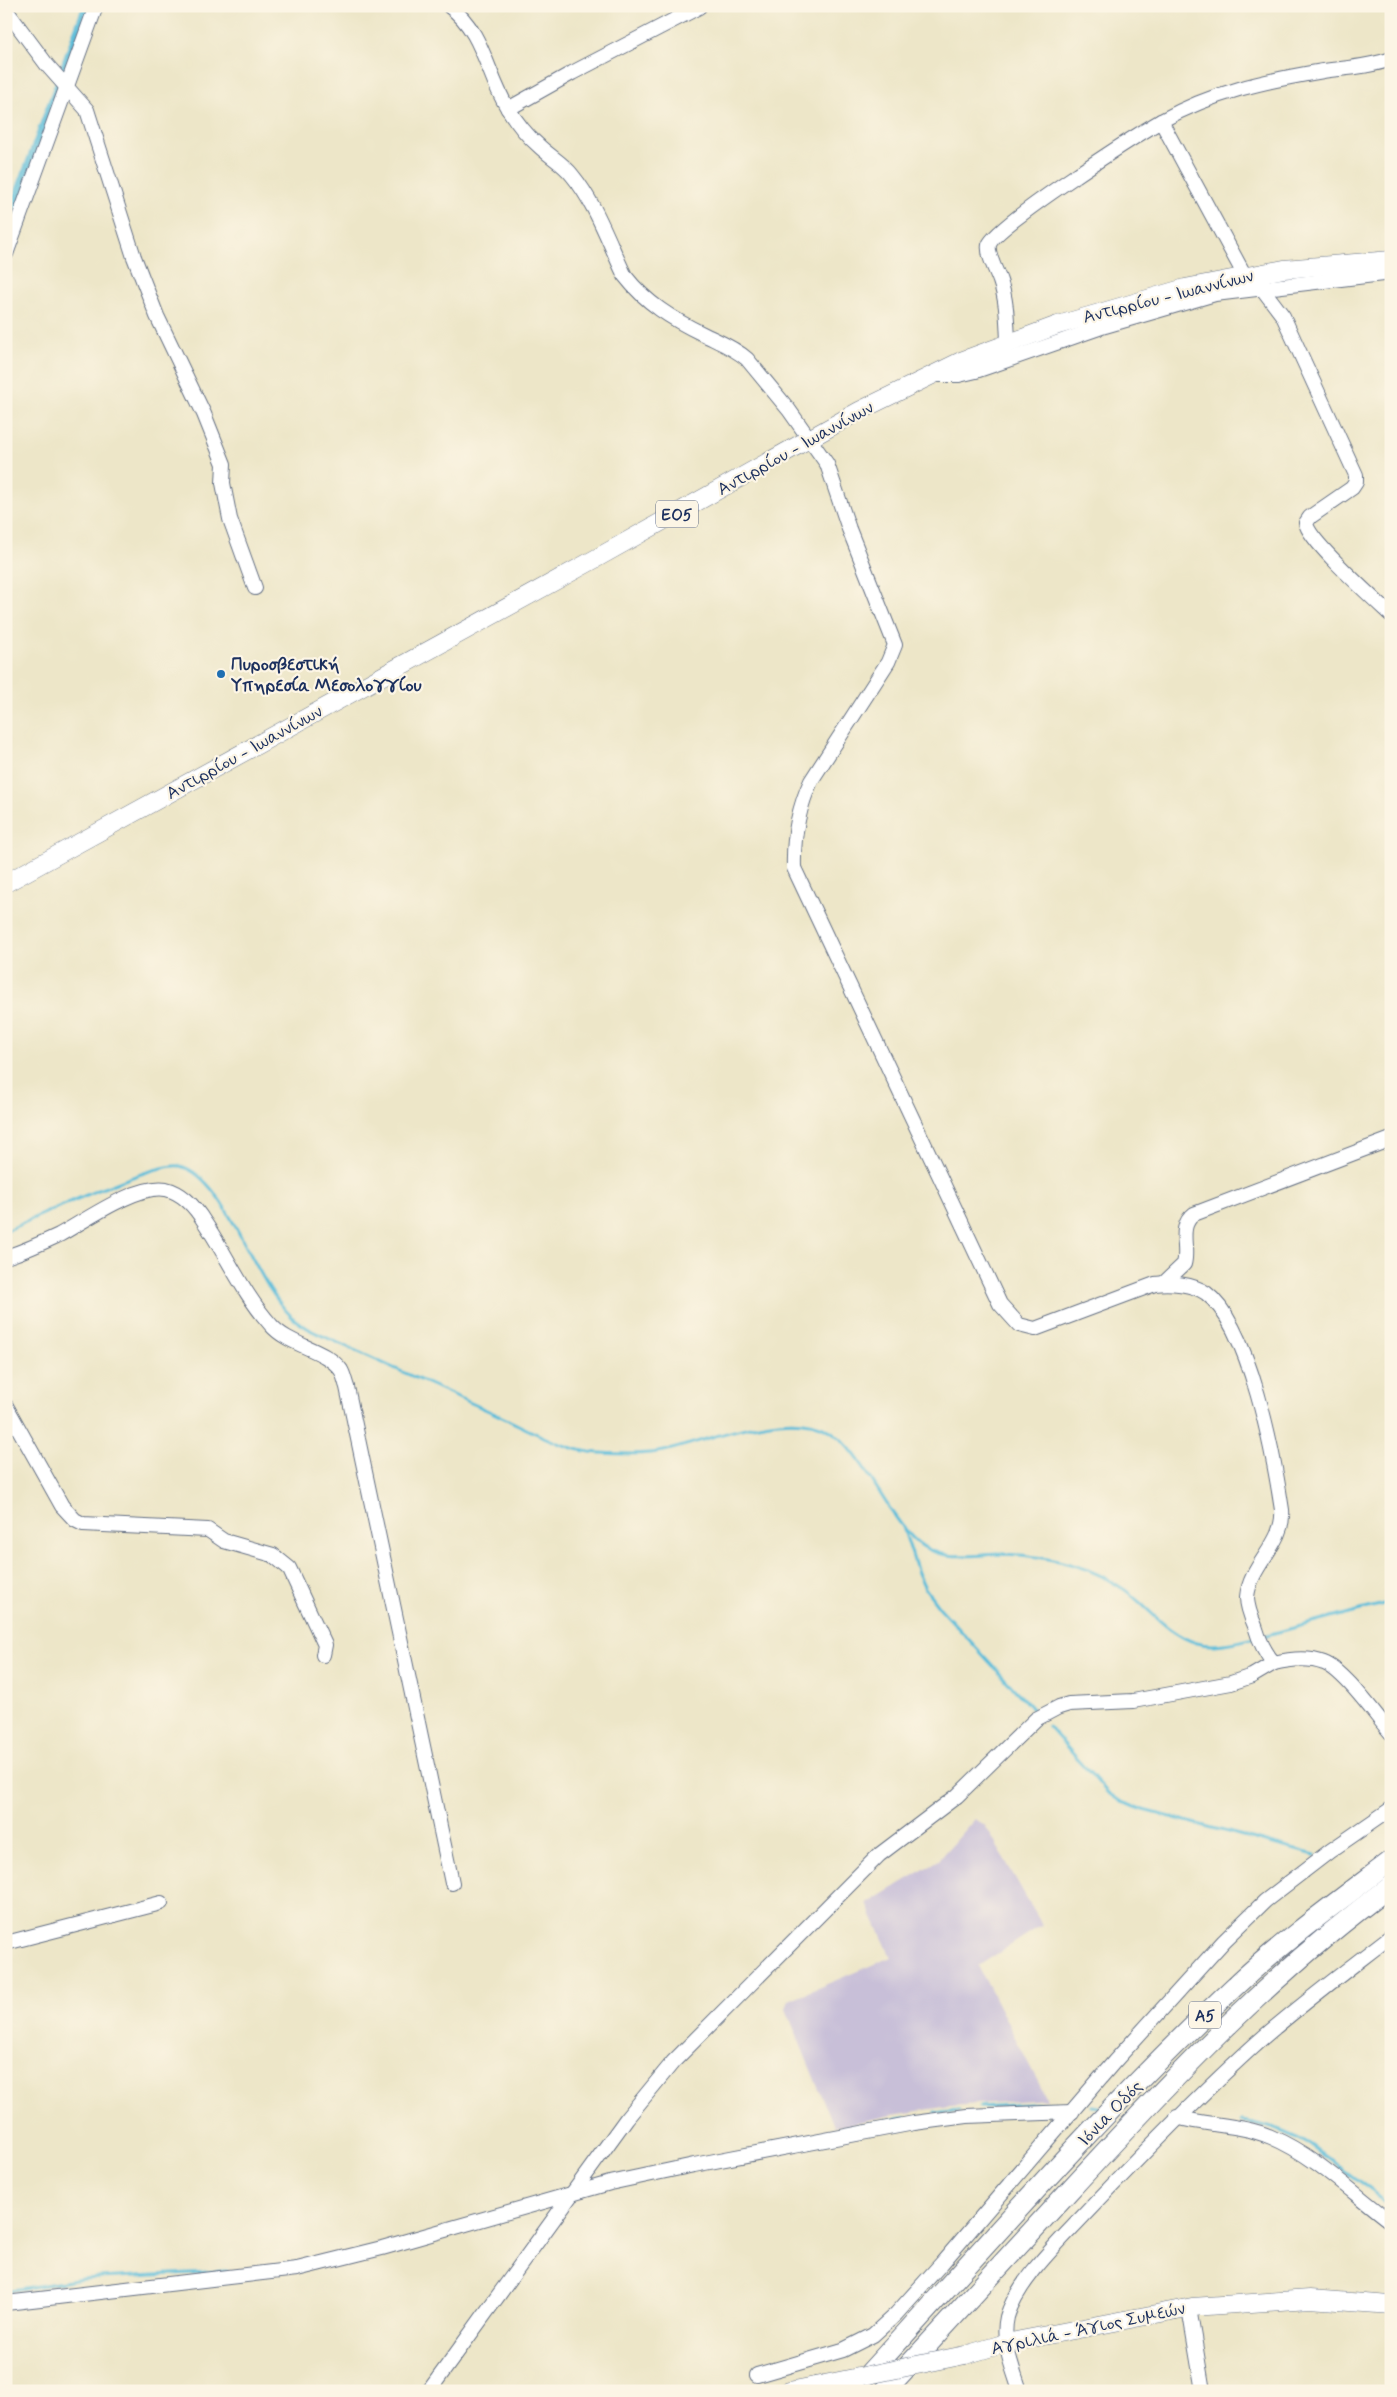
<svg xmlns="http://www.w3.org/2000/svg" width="1397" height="2397" font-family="Mynerve,sans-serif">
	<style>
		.industrial { fill: #c8bfd8 }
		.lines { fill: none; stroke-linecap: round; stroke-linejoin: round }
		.stream { stroke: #5bbdda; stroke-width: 3 }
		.canal { stroke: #5bbdda; stroke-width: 11 }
		.minor-casing { stroke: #646f83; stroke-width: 16 }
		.major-casing { stroke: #646f83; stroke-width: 19 }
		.highway-casing { stroke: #646f83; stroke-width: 22 }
		.minor { stroke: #fff; stroke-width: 14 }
		.major { stroke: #fff; stroke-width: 18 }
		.highway { stroke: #fff; stroke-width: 20 }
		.major-bridge-casing { stroke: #646f83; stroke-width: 19; stroke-linecap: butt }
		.major-bridge { stroke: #fff; stroke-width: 18 }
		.poi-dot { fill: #1f6fb2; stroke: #fcf5e5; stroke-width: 2 }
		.labels { text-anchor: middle; stroke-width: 4.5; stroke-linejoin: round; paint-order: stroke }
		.shield { fill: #fcf5e5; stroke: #5e6a86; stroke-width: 1 }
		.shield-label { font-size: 16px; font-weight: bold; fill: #1b2f5e }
		.street-label { font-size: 18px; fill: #1b2f5e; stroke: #fcf5e5 }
		.poi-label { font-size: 18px; font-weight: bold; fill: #1b2f5e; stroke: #fcf5e5; text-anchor: start }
	</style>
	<rect width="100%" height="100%" fill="#fcf5e5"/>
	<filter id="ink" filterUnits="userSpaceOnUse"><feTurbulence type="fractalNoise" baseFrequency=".02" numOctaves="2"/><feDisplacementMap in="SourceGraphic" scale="10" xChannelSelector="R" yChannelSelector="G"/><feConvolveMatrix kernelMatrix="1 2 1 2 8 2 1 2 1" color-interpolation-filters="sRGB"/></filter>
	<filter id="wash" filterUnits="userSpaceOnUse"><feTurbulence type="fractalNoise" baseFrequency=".0096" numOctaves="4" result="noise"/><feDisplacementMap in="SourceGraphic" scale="20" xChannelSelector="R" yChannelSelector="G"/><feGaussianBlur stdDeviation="1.12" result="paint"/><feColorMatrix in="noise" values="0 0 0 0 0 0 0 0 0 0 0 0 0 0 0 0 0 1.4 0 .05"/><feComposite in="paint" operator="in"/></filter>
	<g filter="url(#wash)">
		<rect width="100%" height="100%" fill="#ede6c8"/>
		<!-- industrial -->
		<path class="industrial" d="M 975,1819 L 985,1825 L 1042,1925 L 978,1966 L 1047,2099 L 950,2106 L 898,2114 L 834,2127 L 786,2009 L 789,2000 L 891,1957 L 867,1904 L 939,1860 Z"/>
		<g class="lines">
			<!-- stream -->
			<g class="stream">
				<path d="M 6,1231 C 33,1218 156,1161 180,1166 C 208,1173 229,1214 242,1239 C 256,1264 270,1295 291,1316 C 296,1322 305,1326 312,1331 C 372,1358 432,1385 491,1412 C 525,1427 563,1451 600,1453 C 621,1454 644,1455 664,1451 C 709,1441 786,1405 829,1430 C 863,1450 885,1514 917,1542 C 941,1563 976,1554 1004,1554 C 1028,1555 1054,1559 1077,1566 C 1094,1571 1110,1580 1125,1590 C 1148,1607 1168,1635 1197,1643 C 1215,1648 1236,1642 1255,1638"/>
				<path d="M 903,1527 L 918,1573 L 925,1588 L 939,1607 L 1037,1714"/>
				<path d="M 1263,1636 L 1391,1602"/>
				<path d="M 1048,1726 L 1107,1792 L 1121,1802 L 1144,1810 L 1315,1855"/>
				<path d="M 1092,2106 L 1099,2107"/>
				<path d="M 980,2107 L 1052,2103"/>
				<path d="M 935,2113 L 959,2110"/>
				<path d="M 1241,2121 C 1266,2125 1288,2132 1310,2145 L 1391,2205"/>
				<path d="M 861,2126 L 904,2118"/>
				<path d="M 6,2291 L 82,2279 L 226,2271"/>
			</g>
			<!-- canal -->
			<g class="canal">
				<path d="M 65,69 L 88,6"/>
				<path d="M 6,231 L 61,81"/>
			</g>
		</g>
	</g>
	<g filter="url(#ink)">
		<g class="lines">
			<!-- minor casing -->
			<g class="minor-casing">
				<g id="minor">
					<path d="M 449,6 C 484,32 486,73 507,107 C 515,120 526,135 538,145 C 549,156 563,163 572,175 C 596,204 609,243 625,276 C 646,303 672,319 703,334 C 719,342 733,347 747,359 L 789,410 L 827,464 L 849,529 L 895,645 L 888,662 L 811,781 C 798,809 793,836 794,868 L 1000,1304 L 1019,1325 L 1035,1329 L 1155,1284 C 1170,1282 1193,1284 1206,1293 C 1250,1326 1274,1457 1282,1510 C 1285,1543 1250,1564 1247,1597 C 1247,1607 1251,1617 1255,1626 C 1259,1640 1264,1652 1274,1663 C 1290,1659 1309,1657 1324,1663 C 1344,1670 1376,1716 1391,1733"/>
					<path d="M 6,10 L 47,65 L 87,110 L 134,257 L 157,316 L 204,414 L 224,464 L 223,483 L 230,519 L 255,588"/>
					<path d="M 508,109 L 572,73 L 699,7"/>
					<path d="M 6,254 L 96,6"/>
					<path d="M 1245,276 L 1161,121 C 1213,92 1264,81 1323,71 C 1345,68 1369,67 1391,59"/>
					<path d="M 1258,283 L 1283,316 L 1356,475 L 1356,482 L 1352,488 L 1310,517 L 1306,523 C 1308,540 1375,600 1391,615"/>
					<path d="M 1008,341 C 1007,321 1007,301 1000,281 C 997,272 987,255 989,245 C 994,226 1137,135 1161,121"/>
					<path d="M 934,375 L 959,375 L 976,371 L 1105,326 L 1215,294 L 1391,273"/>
					<path d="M 6,1257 C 24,1251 42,1243 59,1235 C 85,1221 136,1184 166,1189 C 183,1193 196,1208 205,1223 C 227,1256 244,1295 271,1325 C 289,1346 326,1349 341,1370 C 344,1375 345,1382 347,1387 L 452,1883"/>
					<path d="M 1165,1282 L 1184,1264 C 1189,1248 1177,1227 1194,1214 L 1391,1139"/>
					<path d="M 6,1406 L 62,1506 L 75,1520 L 83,1524 L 208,1530 L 224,1541 L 273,1555 L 289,1568 L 325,1645 L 323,1655"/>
					<path d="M 6,1943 L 161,1903"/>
					<path d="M 1177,2117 C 1208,2126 1241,2124 1271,2137 C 1316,2156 1352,2193 1391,2222"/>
					<path d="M 6,2303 L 297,2269 L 382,2248 L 610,2183 L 694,2165 L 914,2123 L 967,2116 L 1072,2112"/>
					<path d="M 1189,2308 L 1203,2391"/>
					<path d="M 757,2375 L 843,2350 L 873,2335 L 896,2314 L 942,2263 L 1114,2062 L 1224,1941 L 1265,1901 L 1330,1851 L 1391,1809"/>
					<path d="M 429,2391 L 627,2118 L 673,2062 L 879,1855 L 957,1796 L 1036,1719 L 1059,1707 L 1069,1704 L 1133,1701 L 1231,1683 L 1252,1676 L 1274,1663"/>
					<path d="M 1020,2391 C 1013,2368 1001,2342 1007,2317 C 1017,2281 1061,2240 1086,2213 C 1142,2154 1198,2096 1258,2042 C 1300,2005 1346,1971 1391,1936"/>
				</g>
			</g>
			<!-- major casing -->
			<g class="major-casing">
				<g id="major">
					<path d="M 6,883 L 595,559 L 859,411 L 961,361 L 1058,325 L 1185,288 L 1284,269 L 1391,260"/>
					<path d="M 965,2355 L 1006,2343 L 1192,2307 L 1310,2299 L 1391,2305"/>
					<path d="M 789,2391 L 815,2386"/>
				</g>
			</g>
			<!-- highway casing -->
			<g class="highway-casing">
				<g id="highway">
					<path d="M 853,2391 C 978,2255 1099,2114 1234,1987 C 1283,1941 1337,1902 1391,1861"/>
					<path d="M 885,2391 C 946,2325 1007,2259 1067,2193 C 1168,2083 1270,1974 1391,1886"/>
				</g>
			</g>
			<!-- minor -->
			<use href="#minor" class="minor"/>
			<!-- major -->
			<use href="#major" class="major"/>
			<!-- highway -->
			<use href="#highway" class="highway"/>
			<!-- major-bridge casing -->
			<g class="major-bridge-casing">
				<path id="major-bridge" d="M 815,2386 L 965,2355"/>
			</g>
			<!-- major-bridge -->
			<use href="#major-bridge" class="major-bridge"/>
		</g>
	</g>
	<!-- markers -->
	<circle class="poi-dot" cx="221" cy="674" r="5"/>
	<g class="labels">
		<!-- shield labels -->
		<g class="shield">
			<rect x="656" y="500.5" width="42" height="27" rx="4"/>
			<rect x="1189" y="2001.5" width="32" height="27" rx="4"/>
		</g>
		<g class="shield-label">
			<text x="677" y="520">ΕΟ5</text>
			<text x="1205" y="2021">Α5</text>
		</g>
		<!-- street labels -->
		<g class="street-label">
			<text transform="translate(1168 296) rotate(-14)" y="6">Αντιρρίου - Ιωαννίνων</text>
			<text transform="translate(795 448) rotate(-29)" y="6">Αντιρρίου - Ιωαννίνων</text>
			<text transform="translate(244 752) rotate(-29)" y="6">Αντιρρίου - Ιωαννίνων</text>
			<text transform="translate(1110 2113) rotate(-46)" y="6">Ιόνια Οδός</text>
			<text transform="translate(1088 2328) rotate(-12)" y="6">Αγριλιά - Άγιος Συμεών</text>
		</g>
		<!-- poi labels -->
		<g class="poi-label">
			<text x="231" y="670">Πυροσβεστική<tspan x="231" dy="21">Υπηρεσία Μεσολογγίου</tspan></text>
		</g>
	</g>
	<!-- margin -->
	<rect width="1397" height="2397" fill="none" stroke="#fcf5e5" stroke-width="25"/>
</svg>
